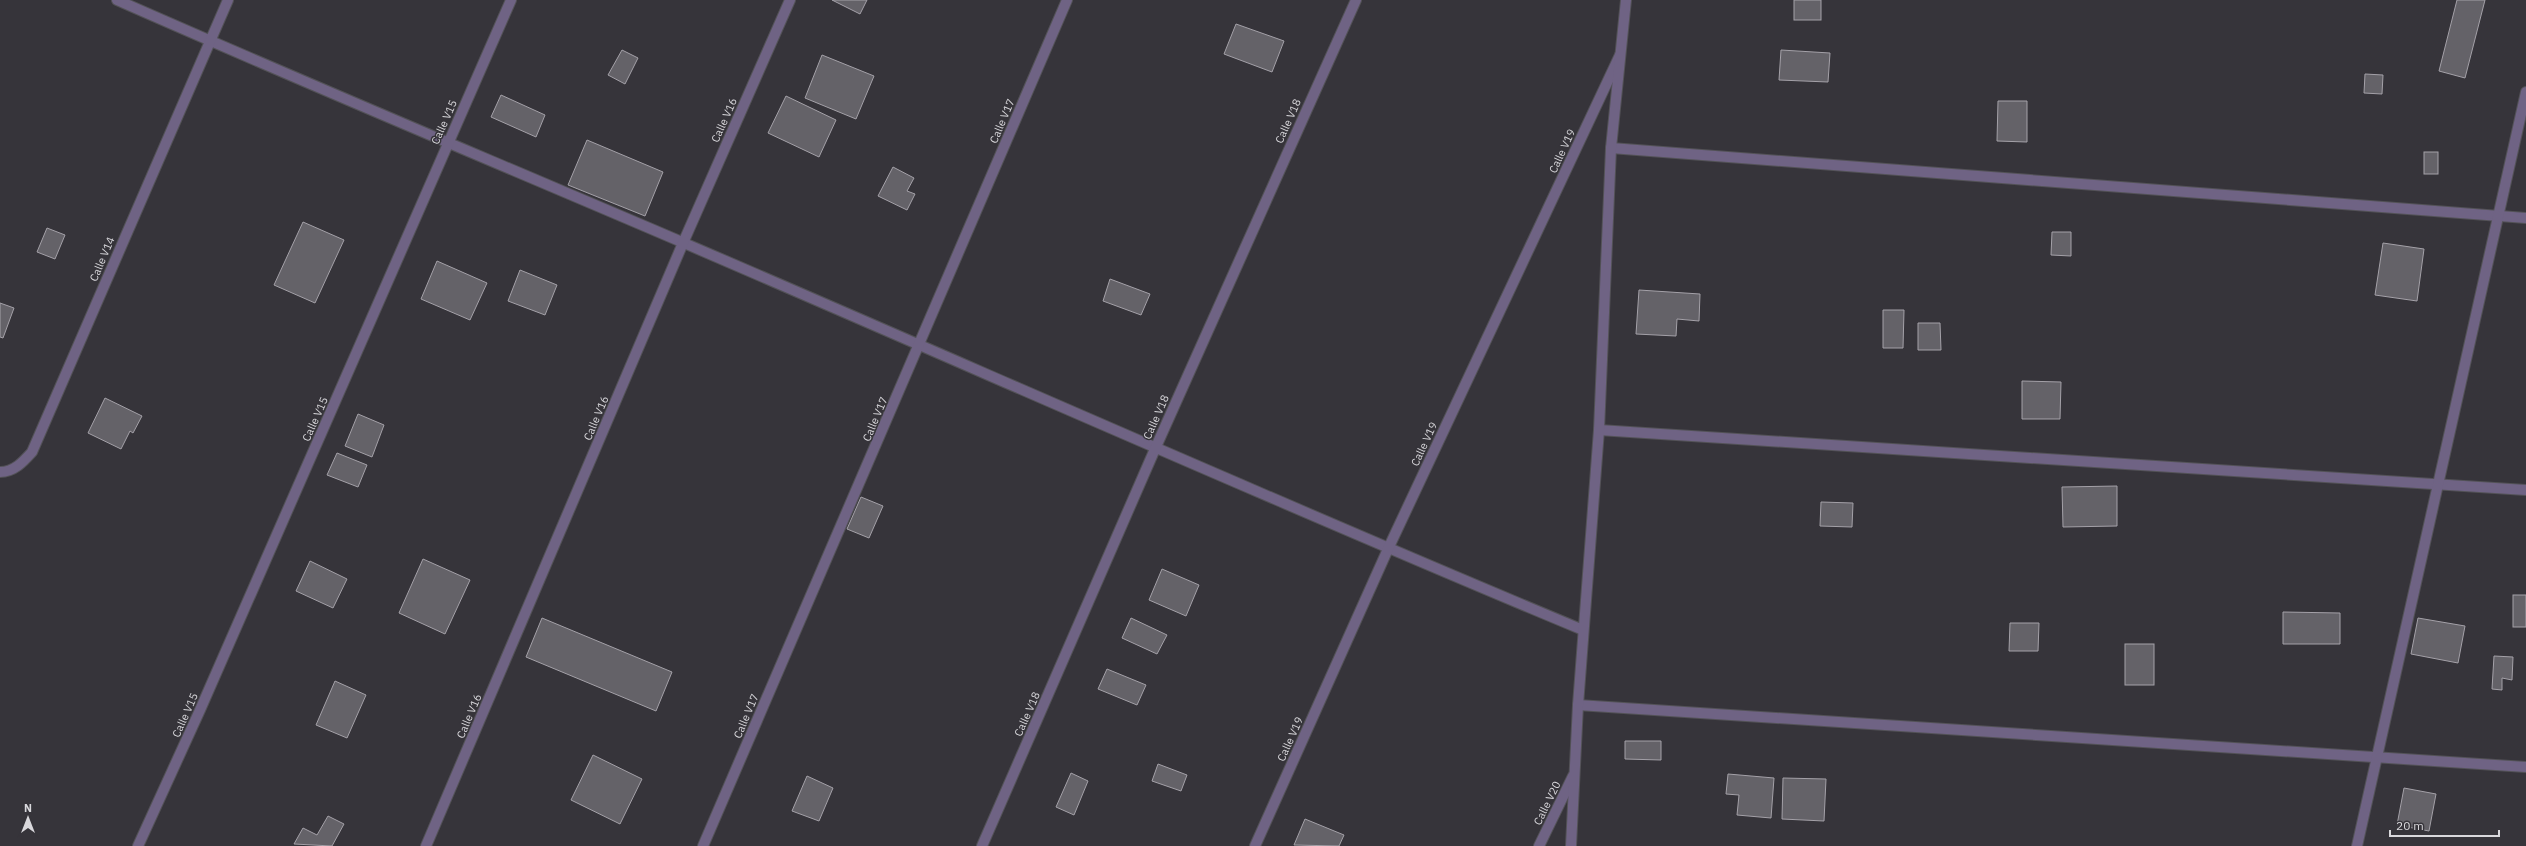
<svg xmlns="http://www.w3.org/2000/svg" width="2526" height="846" font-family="'IBM Plex Sans',sans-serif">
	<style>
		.building { fill: #646268; stroke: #a4a1a8 }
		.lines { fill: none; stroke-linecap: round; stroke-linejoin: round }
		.street-casing { stroke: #535257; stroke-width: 12 }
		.street { stroke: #6f6384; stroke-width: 10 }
		.labels { text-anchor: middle; stroke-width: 3; stroke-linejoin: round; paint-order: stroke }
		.street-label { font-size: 11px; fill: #d9d8dc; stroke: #36343a }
	</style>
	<rect width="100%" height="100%" fill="#36343a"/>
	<!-- building -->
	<g class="building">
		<path d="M 832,0 L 867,0 L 860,14 Z"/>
		<rect x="1794" y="0" width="27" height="20"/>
		<path d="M 2457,0 L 2485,0 L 2465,78 L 2439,71 Z"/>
		<path d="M 1236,24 L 1284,41 L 1272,72 L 1224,54 Z"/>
		<path d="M 622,50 L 638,58 L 625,84 L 608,75 Z"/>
		<path d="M 1781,50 L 1830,53 L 1828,82 L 1779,80 Z"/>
		<path d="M 822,55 L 874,76 L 856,119 L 805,98 Z"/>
		<path d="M 2365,74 L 2383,75 L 2382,94 L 2364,93 Z"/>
		<path d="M 501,95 L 545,115 L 536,137 L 491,117 Z"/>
		<path d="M 786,96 L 836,120 L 819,157 L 768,133 Z"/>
		<path d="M 1998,101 L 2027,101 L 2027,142 L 1997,141 Z"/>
		<path d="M 587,140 L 663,172 L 645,216 L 568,185 Z"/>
		<rect x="2424" y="152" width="14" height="22"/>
		<path d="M 893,167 L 914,178 L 907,191 L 915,194 L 907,210 L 878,196 Z"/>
		<path d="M 303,222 L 344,240 L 315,303 L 274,285 Z"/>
		<path d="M 47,228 L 65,235 L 55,259 L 37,252 Z"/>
		<path d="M 2052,232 L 2071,232 L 2071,256 L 2051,255 Z"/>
		<path d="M 2383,243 L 2424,249 L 2417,301 L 2375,295 Z"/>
		<path d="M 437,261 L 487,283 L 470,320 L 421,299 Z"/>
		<path d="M 520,270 L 557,285 L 545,315 L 508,301 Z"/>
		<path d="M 1110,279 L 1150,294 L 1141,315 L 1103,301 Z"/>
		<path d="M 1639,290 L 1700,294 L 1699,321 L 1677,319 L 1676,336 L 1636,334 Z"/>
		<path d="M 0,303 L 14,308 L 3,338 L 0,337 Z"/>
		<path d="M 1883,310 L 1904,310 L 1903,348 L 1883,348 Z"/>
		<path d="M 1918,323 L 1940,323 L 1941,350 L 1918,350 Z"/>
		<path d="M 2022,381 L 2061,382 L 2060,419 L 2022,419 Z"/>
		<path d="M 105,398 L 142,416 L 133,433 L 130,431 L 121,449 L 88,433 Z"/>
		<path d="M 358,414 L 384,425 L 372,457 L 345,446 Z"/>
		<path d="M 337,453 L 367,465 L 358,487 L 327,475 Z"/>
		<path d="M 2117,486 L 2117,526 L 2063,527 L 2062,487 Z"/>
		<path d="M 861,497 L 883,506 L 869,538 L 847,529 Z"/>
		<path d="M 1821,502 L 1853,503 L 1852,527 L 1820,526 Z"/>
		<path d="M 423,559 L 470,580 L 445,634 L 399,613 Z"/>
		<path d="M 310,561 L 347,579 L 333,608 L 296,591 Z"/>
		<path d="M 1162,569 L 1199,585 L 1186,616 L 1149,600 Z"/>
		<rect x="2513" y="595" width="13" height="32"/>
		<path d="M 2283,612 L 2340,613 L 2340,644 L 2283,644 Z"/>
		<path d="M 542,618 L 672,672 L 656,711 L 526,657 Z"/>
		<path d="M 1131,618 L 1167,635 L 1157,654 L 1122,638 Z"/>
		<path d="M 2418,618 L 2465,626 L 2458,663 L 2411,654 Z"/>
		<path d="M 2010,623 L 2039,623 L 2038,651 L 2009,651 Z"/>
		<rect x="2125" y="644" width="29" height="41"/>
		<path d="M 2494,656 L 2513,657 L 2512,680 L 2502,678 L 2502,690 L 2492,689 Z"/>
		<path d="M 1107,669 L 1146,685 L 1137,705 L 1098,689 Z"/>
		<path d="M 335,681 L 366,695 L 347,738 L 316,725 Z"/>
		<path d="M 1625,741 L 1661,741 L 1661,760 L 1625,759 Z"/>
		<path d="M 593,755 L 642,779 L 620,824 L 571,800 Z"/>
		<path d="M 1158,764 L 1187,775 L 1181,791 L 1152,781 Z"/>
		<path d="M 1071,773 L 1088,781 L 1074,815 L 1056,807 Z"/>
		<path d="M 1728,774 L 1774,778 L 1771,818 L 1737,815 L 1739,795 L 1726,794 Z"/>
		<path d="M 807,776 L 833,788 L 819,821 L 792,811 Z"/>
		<path d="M 1783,778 L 1826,779 L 1824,821 L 1782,819 Z"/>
		<path d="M 2404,788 L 2436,794 L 2429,831 L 2397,825 Z"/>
		<path d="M 328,816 L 344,824 L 332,846 L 294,844 L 303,828 L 317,835 Z"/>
		<path d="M 1305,819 L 1344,835 L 1339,846 L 1294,845 Z"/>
	</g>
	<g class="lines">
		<!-- street casing -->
		<g class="street-casing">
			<g id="street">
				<path d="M 117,0 C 305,83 495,162 684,243 C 984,372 1282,505 1583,630"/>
				<path d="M 1611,148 L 2526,218"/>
				<path d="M 1599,430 L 2526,490"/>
				<path d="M 0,472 C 14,472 23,462 32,452 L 228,0"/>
				<path d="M 1578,705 L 2526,767"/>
				<path d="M 138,846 L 200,710 L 511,0"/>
				<path d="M 426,846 L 683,243 L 790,0"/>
				<path d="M 703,846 L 1067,0"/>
				<path d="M 982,846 L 1155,449 L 1356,0"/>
				<path d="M 1255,846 L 1388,549 L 1620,55"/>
				<path d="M 1539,846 L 1573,776"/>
				<path d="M 1571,846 L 1578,705 L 1599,430 L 1611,148 L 1626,0"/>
				<path d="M 2357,846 L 2526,92"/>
			</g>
		</g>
		<!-- street -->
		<use href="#street" class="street"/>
	</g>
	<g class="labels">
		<!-- street labels -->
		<g class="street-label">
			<text transform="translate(724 120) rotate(-66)" y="4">Calle V16</text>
			<text transform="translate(1002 121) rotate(-67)" y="4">Calle V17</text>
			<text transform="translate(1288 121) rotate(-66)" y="4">Calle V18</text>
			<text transform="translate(444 122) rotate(-66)" y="4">Calle V15</text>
			<text transform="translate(1562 151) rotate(-65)" y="4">Calle V19</text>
			<text transform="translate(102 259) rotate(-67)" y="4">Calle V14</text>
			<text transform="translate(1156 417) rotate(-66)" y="4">Calle V18</text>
			<text transform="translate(596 418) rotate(-67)" y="4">Calle V16</text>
			<text transform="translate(315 419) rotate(-66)" y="4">Calle V15</text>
			<text transform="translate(875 419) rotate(-67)" y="4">Calle V17</text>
			<text transform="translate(1424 444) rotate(-65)" y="4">Calle V19</text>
			<text transform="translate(1027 714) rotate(-66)" y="4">Calle V18</text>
			<text transform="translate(185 715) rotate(-66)" y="4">Calle V15</text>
			<text transform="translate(469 716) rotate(-67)" y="4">Calle V16</text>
			<text transform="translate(746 716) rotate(-67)" y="4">Calle V17</text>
			<text transform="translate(1290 739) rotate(-66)" y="4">Calle V19</text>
			<text transform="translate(1547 803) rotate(-64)" y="4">Calle V20</text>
		</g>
	</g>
	<!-- north arrow -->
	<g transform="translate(28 818)" stroke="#36343a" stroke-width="3" paint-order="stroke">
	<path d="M0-3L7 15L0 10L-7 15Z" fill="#d9d8dc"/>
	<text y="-6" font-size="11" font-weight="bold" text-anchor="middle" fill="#d9d8dc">N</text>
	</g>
	<!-- scale -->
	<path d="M2390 830v6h109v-6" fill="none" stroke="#d9d8dc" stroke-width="2"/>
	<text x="2396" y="830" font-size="12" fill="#d9d8dc" stroke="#36343a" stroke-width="3" paint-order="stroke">20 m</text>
</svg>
